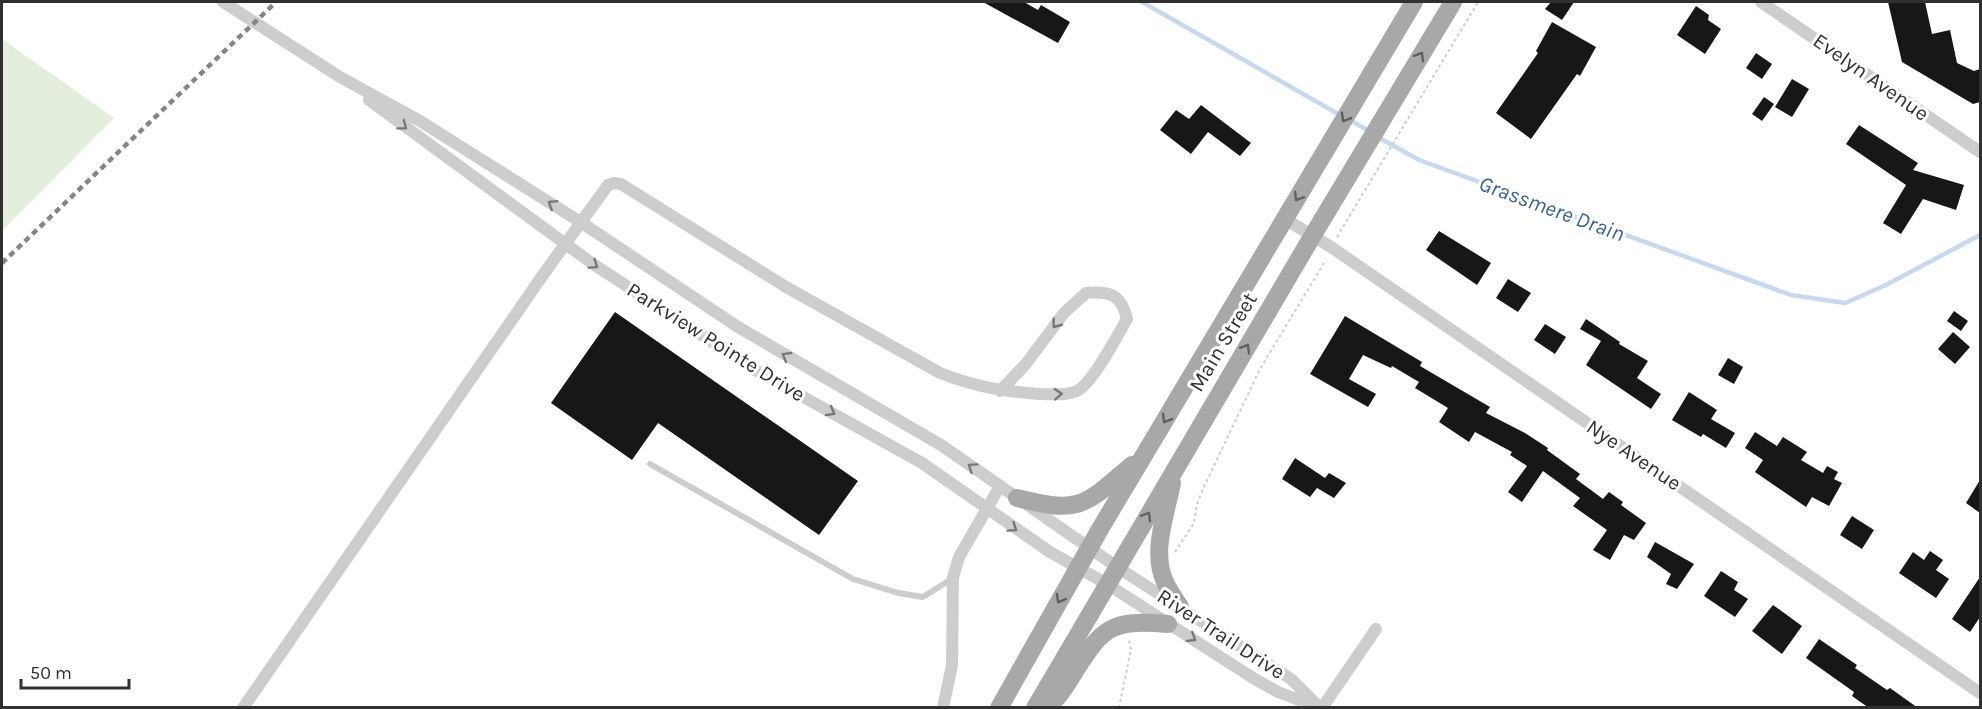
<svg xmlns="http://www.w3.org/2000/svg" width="1982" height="709" font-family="Karla,sans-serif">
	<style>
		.green { fill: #e3eedd }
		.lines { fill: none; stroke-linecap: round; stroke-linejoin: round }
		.stream { stroke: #c8d9ef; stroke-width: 4.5 }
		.building { fill: #171717 }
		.path { stroke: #cdcdcd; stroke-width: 2; stroke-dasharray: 3 3; stroke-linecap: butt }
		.lane { stroke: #cdcdcd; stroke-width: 6 }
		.street { stroke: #cdcdcd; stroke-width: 12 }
		.primary { stroke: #a8a8a8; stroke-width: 18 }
		.rail { stroke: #858585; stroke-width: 4.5; stroke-dasharray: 6 4.5; stroke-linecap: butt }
		.oneway { stroke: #606060 }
		.oneway2 { stroke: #777 }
		.labels { text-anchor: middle; stroke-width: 6; stroke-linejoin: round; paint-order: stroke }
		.street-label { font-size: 21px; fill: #303030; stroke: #fff }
		.water-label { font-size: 22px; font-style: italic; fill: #37619a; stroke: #fff }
	</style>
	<rect width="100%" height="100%" fill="#fff"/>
	<!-- green -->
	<path class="green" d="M 2,39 L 114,118 L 2,231 Z"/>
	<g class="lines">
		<!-- stream -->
		<g class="stream">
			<path d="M 1142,2 L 1340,115"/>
			<path d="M 1348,119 L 1369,131"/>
			<path d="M 1376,136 L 1419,160 L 1791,295 L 1845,303 L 1886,285 L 1980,235"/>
		</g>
	</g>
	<!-- building -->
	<g class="building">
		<path d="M 983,2 L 1024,2 L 1038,10 L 1041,5 L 1070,22 L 1058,43 Z"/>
		<path d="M 1551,2 L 1574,2 L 1562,20 L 1545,9 Z"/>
		<path d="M 1888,2 L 1925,2 L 1932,34 L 1950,30 L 1957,63 L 1974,71 L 1980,69 L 1980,102 L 1973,104 L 1902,62 Z"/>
		<path d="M 1696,6 L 1709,15 L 1708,20 L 1721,29 L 1705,54 L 1677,35 Z"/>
		<path d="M 1552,22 L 1596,47 L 1580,76 L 1577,74 L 1531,139 L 1496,113 L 1538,53 L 1536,51 Z"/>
		<path d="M 1756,53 L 1772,64 L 1762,79 L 1746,68 Z"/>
		<path d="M 1792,79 L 1809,89 L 1792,117 L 1775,107 Z"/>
		<path d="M 1764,97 L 1774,104 L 1762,121 L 1752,114 Z"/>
		<path d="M 1201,105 L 1251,143 L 1240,156 L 1208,132 L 1191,154 L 1160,130 L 1176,110 L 1189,119 Z"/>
		<path d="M 1859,125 L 1918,163 L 1913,170 L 1964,185 L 1956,210 L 1923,199 L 1901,234 L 1883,223 L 1906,185 L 1846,144 Z"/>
		<path d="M 1439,231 L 1491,263 L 1477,285 L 1426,250 Z"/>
		<path d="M 1508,279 L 1531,293 L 1518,312 L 1496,298 Z"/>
		<path d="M 1954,311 L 1968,321 L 1961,331 L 1947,321 Z"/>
		<path d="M 615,312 L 858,481 L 819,535 L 658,423 L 632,460 L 551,403 Z"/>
		<path d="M 1345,316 L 1422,362 L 1420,366 L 1490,407 L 1486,413 L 1525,433 L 1548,448 L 1547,450 L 1580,474 L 1576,479 L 1603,499 L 1609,492 L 1623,502 L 1621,505 L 1646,523 L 1634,540 L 1624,535 L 1610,560 L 1593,550 L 1607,530 L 1573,506 L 1580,498 L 1543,471 L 1522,502 L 1508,492 L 1527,466 L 1510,455 L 1512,452 L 1475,432 L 1469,442 L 1439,422 L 1448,408 L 1415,388 L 1419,382 L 1392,366 L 1391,368 L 1363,355 L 1349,379 L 1376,394 L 1368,407 L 1310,374 Z"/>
		<path d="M 1586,319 L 1620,342 L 1619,344 L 1648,361 L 1637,378 L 1661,394 L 1651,409 L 1586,365 L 1601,341 L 1580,329 Z"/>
		<path d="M 1545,324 L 1566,337 L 1555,354 L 1534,340 Z"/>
		<path d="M 1953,332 L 1970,347 L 1955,364 L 1938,349 Z"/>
		<path d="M 1728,358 L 1743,367 L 1734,384 L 1718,375 Z"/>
		<path d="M 1689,392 L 1717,410 L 1711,419 L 1735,433 L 1726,448 L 1703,434 L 1701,437 L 1672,420 Z"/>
		<path d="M 1755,432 L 1777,446 L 1783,437 L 1807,452 L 1801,460 L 1823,473 L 1827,466 L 1838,472 L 1834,479 L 1842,483 L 1829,506 L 1812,497 L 1806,507 L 1755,472 L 1763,460 L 1745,448 Z"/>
		<path d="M 1295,458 L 1325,478 L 1329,473 L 1346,483 L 1334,498 L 1317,488 L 1310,497 L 1282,479 Z"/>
		<path d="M 1980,480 L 1980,513 L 1966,503 Z"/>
		<path d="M 1852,516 L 1874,530 L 1862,549 L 1840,535 Z"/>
		<path d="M 1655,542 L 1694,564 L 1677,589 L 1666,584 L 1671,574 L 1647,557 Z"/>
		<path d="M 1930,551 L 1943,560 L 1936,570 L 1949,579 L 1936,598 L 1899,573 L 1913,552 L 1924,560 Z"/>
		<path d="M 1721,571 L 1738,582 L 1734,590 L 1748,599 L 1735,617 L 1704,596 Z"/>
		<path d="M 1980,577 L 1980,617 L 1970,632 L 1952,619 Z"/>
		<path d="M 1773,605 L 1802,626 L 1782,654 L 1752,631 Z"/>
		<path d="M 1819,639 L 1857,665 L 1855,668 L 1887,690 L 1890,688 L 1918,708 L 1869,708 L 1852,696 L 1854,692 L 1806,658 Z"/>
	</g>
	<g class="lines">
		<!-- path -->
		<g class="path">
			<path d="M 1337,237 L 1478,2"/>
			<path d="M 1175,552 L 1194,523 L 1197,504 L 1203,489 L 1260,369 L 1324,263 L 1327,261"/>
			<path d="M 1119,708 L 1131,649 L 1129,640"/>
		</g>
		<!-- lane -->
		<path class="lane" d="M 650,464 L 853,579 L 898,593 L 923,597 L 953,578"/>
		<!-- street -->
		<g class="street">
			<path d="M 223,2 L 340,77 L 420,121 L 582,223 L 738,327 L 941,445 L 1117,567 L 1291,679 L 1320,708"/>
			<path d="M 1761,2 L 1980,152"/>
			<path d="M 369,100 L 593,264 L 723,349 L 753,369 L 922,463 L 1050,552 L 1107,584 L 1253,678 L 1278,692 L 1315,706"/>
			<path d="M 1285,219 L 1331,247 L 1980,693"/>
			<path d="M 243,708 L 545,272 L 608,185 L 614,183 L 621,184 L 786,287 L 940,373 C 976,387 1002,391 1040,394 C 1052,394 1065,396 1077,391 C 1093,383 1117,336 1127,319 C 1121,294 1110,291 1086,293 L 1064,313 L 1025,365 L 1000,391"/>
			<path d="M 943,708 L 952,665 L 953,578 L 959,557 L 1000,486"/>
			<path d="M 1322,708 L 1376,629"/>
		</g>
		<!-- primary -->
		<g class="primary">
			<path d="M 1172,483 C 1166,514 1151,552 1165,582 C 1169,591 1175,599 1180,607"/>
			<path d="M 1017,498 C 1080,514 1084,506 1132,465"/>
			<path d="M 999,708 L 1100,529 L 1414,2"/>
			<path d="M 1035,708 L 1313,235 L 1453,2"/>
			<path d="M 1045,708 C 1058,699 1064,689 1072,676 C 1102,628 1109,619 1168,624"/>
		</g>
		<!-- rail -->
		<path class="rail" d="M 2,263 L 276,2"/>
	</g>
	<!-- one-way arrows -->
	<defs><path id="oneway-chevron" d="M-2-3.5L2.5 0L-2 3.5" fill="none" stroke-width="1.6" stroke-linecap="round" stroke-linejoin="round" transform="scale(1.5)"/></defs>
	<g class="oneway">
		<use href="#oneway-chevron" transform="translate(1420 56) rotate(-59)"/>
		<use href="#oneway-chevron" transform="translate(1345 118) rotate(120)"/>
		<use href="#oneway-chevron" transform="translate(1298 197) rotate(121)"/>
		<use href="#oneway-chevron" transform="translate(1246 348) rotate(-59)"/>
		<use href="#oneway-chevron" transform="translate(1166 419) rotate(121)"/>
		<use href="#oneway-chevron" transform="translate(1147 516) rotate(-60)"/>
		<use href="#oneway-chevron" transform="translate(1060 599) rotate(119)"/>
	</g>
	<g class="oneway2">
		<use href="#oneway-chevron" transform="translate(403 126) rotate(37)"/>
		<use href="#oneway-chevron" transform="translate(552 204) rotate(-148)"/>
		<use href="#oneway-chevron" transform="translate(594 265) rotate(34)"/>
		<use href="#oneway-chevron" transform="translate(1056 324) rotate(127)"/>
		<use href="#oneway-chevron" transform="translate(786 356) rotate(-150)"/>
		<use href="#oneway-chevron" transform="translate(1058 394) rotate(-3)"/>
		<use href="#oneway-chevron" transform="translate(831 412) rotate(29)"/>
		<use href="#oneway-chevron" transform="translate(972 467) rotate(-145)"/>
		<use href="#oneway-chevron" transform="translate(1013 528) rotate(34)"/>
		<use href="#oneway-chevron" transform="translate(1192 638) rotate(32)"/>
	</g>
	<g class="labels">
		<!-- street labels -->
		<g class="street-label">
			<text transform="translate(1871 77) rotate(35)" y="7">Evelyn Avenue</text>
			<text transform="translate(716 342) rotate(32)" y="7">Parkview Pointe Drive</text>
			<text transform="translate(1223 342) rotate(-59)" y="7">Main Street</text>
			<text transform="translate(1634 455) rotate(34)" y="7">Nye Avenue</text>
			<text transform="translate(1221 634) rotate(33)" y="7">River Trail Drive</text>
		</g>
		<!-- water labels -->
		<g class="water-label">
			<text transform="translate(1552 208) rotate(20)" y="8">Grassmere Drain</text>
		</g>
	</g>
	<!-- border -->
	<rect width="1982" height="709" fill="none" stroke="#303030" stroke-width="6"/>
	<!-- scale -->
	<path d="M21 679v9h108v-9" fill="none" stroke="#303030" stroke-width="3"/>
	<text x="30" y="679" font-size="18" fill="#303030" stroke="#ffffff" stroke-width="4.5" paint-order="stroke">50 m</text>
</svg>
